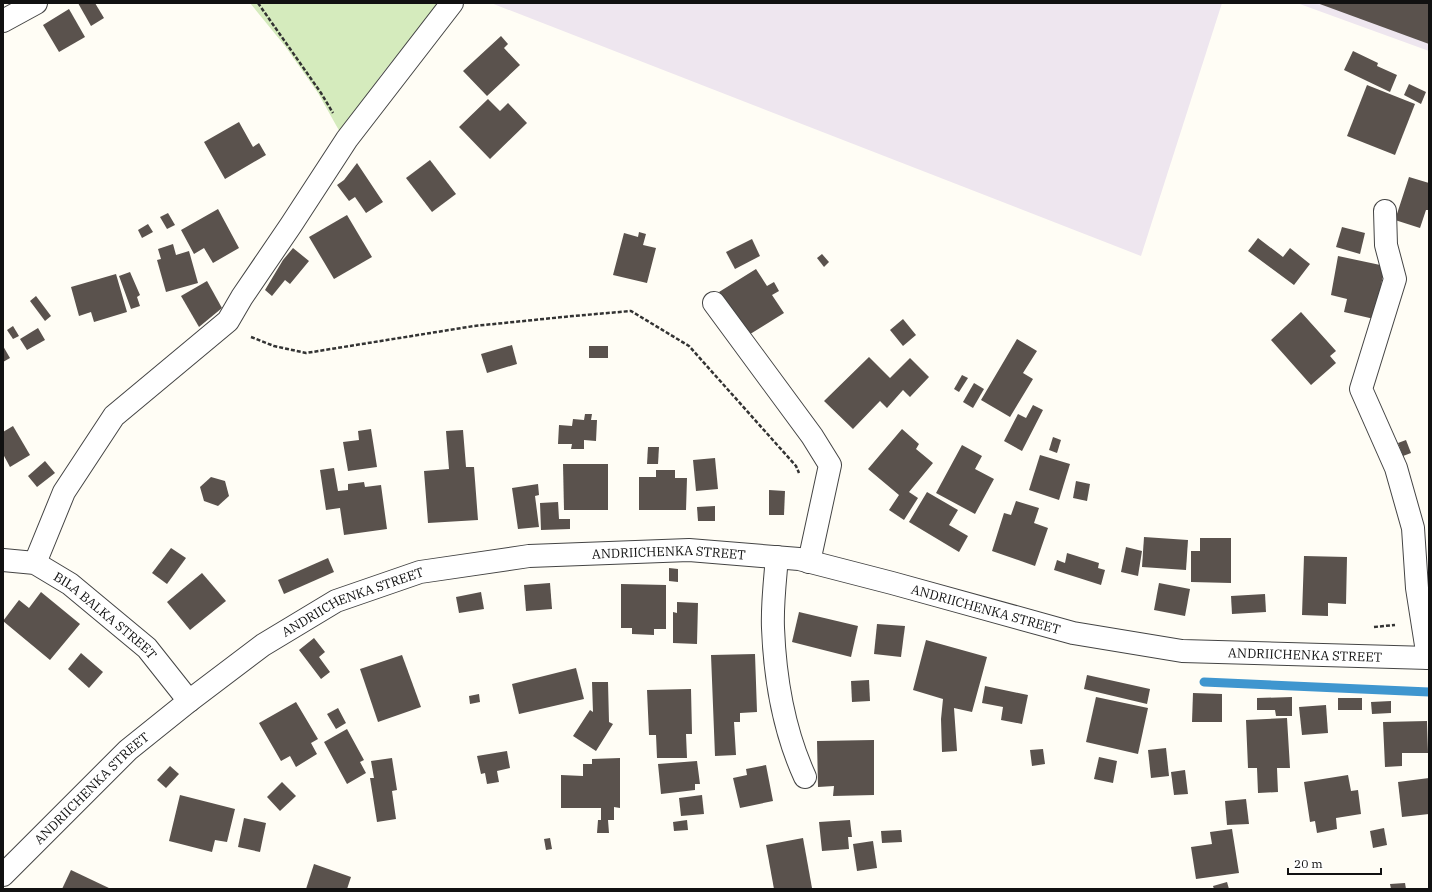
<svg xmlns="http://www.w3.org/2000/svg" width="1432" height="892" font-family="'IBM Plex Serif',serif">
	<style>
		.industrial { fill: #eee6ef }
		.green { fill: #d5ebbd }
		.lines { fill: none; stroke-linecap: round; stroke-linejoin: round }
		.stream { stroke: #3f96cf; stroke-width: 9 }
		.building { fill: #5a524d }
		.minor-casing { stroke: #444; stroke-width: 24 }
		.path { stroke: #333; stroke-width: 2.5; stroke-dasharray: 4 2; stroke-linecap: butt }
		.minor { stroke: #fff; stroke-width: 22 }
		.labels { text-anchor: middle; stroke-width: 4; stroke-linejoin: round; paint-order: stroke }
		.street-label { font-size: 13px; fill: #111; stroke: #fff }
	</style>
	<rect width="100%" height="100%" fill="#fffdf5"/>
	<!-- industrial -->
	<g class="industrial">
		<path d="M 491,3 L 1222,3 L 1141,256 Z"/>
		<path d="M 1297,3 L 1429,3 L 1429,51 Z"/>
	</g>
	<!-- green -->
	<path class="green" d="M 250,3 L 439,3 L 381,75 L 341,134 L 318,93 L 285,46 Z"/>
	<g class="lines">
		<!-- stream -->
		<path class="stream" d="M 1204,682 L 1429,692"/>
	</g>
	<!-- building -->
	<g class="building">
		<path d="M 78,3 L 95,3 L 104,18 L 91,26 Z"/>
		<path d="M 1317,3 L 1429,3 L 1429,44 Z"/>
		<path d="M 69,9 L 85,37 L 59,52 L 43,25 Z"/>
		<path d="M 501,36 L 508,44 L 504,48 L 520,65 L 487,96 L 463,71 Z"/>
		<path d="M 1353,51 L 1378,63 L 1377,66 L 1397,75 L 1390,92 L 1344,70 Z"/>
		<path d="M 1409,84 L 1426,92 L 1421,104 L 1404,95 Z"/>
		<path d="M 1367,85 L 1415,104 L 1395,155 L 1347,136 Z"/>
		<path d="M 488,99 L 500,111 L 508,103 L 527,123 L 490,159 L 459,127 Z"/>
		<path d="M 239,122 L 253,147 L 259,143 L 266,155 L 225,179 L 204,142 Z"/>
		<path d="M 430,160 L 456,194 L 432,212 L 406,178 Z"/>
		<path d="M 357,163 L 383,202 L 366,213 L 355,197 L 349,201 L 337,185 L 344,180 Z"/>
		<path d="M 1409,177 L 1429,183 L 1429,210 L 1426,210 L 1420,228 L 1395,220 Z"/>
		<path d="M 218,209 L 239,248 L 213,263 L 204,248 L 194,254 L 181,230 Z"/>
		<path d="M 168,213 L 175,225 L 167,229 L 160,217 Z"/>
		<path d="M 347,215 L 372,257 L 334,279 L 309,237 Z"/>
		<path d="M 148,224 L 153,232 L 142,238 L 138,230 Z"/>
		<path d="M 1342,227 L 1365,233 L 1360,254 L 1336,247 Z"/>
		<path d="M 639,232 L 646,234 L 643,245 L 656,248 L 647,283 L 613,275 L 624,233 L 638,237 Z"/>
		<path d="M 1258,238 L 1283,257 L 1290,248 L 1310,264 L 1294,285 L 1248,251 Z"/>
		<path d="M 752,239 L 760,256 L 735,269 L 726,252 Z"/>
		<path d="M 173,244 L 176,255 L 189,251 L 198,283 L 166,292 L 157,260 L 161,259 L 158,249 Z"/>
		<path d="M 293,248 L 309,261 L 290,284 L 285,280 L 272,296 L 265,290 L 283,260 Z"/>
		<path d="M 822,254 L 829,262 L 824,267 L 817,258 Z"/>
		<path d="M 1338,256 L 1385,266 L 1374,319 L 1344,312 L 1347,299 L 1331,295 Z"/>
		<path d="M 756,269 L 767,286 L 774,282 L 779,291 L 772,295 L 784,313 L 747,336 L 719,292 Z"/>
		<path d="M 130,272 L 140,295 L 137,297 L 140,306 L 131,309 L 119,276 Z"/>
		<path d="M 116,274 L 127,312 L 94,322 L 91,312 L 79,316 L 71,287 Z"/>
		<path d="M 207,281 L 222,308 L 199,327 L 181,296 Z"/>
		<path d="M 36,296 L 51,316 L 45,321 L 30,301 Z"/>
		<path d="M 1301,312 L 1336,351 L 1330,356 L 1336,363 L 1311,385 L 1271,340 Z"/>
		<path d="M 903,319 L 916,335 L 903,346 L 890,330 Z"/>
		<path d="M 13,326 L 19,336 L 13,339 L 7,330 Z"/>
		<path d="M 38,328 L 45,340 L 27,350 L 20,339 Z"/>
		<path d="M 1017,339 L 1037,351 L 1023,373 L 1033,379 L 1010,417 L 981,400 Z"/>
		<path d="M 512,345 L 517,364 L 487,373 L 481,354 Z"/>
		<path d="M 3,346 L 10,358 L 3,362 Z"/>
		<rect x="589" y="346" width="19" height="12"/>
		<path d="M 869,357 L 890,378 L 910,358 L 929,377 L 910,397 L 903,390 L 887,408 L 880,401 L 853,429 L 824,401 Z"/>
		<path d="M 962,375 L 968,378 L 959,392 L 954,389 Z"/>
		<path d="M 974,383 L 984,389 L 973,408 L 963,402 Z"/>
		<path d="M 1033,405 L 1043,410 L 1022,451 L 1004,441 L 1018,414 L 1026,418 Z"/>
		<path d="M 585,414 L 592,414 L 591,420 L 597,420 L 596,441 L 584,440 L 584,449 L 571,449 L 572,444 L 558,444 L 559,425 L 572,426 L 573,419 L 584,420 Z"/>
		<path d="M 13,426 L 30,455 L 10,467 L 3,454 L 3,432 Z"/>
		<path d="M 371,429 L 377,467 L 348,471 L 343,442 L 359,440 L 358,431 Z"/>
		<path d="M 902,429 L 919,444 L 916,449 L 933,463 L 909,492 L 918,498 L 904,520 L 889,510 L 899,495 L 868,469 Z"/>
		<path d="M 463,430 L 466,467 L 474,467 L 478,520 L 428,523 L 424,471 L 449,469 L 446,431 Z"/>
		<path d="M 1053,437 L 1061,440 L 1057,453 L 1049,450 Z"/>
		<path d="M 1406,440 L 1411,453 L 1403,456 L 1398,443 Z"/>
		<path d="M 962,445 L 982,456 L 975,469 L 994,479 L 975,514 L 936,493 Z"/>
		<path d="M 648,447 L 659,447 L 658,464 L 647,464 Z"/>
		<path d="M 1040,455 L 1070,464 L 1059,500 L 1029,490 Z"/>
		<path d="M 715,458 L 718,489 L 696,491 L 693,460 Z"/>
		<path d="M 45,461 L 55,473 L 37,487 L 28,476 Z"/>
		<path d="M 563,464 L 608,464 L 608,510 L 564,510 Z"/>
		<path d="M 334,468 L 338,491 L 348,490 L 348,484 L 364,482 L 365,487 L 381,485 L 387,529 L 344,535 L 340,508 L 326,510 L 320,470 Z"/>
		<path d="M 656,470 L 675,470 L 675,478 L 687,478 L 686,510 L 639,510 L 639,477 L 656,477 Z"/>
		<path d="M 211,477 L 225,481 L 229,496 L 218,506 L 204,501 L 200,487 Z"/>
		<path d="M 1076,481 L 1090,484 L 1087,501 L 1073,498 Z"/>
		<path d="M 538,484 L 539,495 L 535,496 L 539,527 L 518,529 L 512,488 Z"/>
		<path d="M 769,490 L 785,491 L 784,515 L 769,515 Z"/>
		<path d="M 927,492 L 958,510 L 949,525 L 968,536 L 959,552 L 909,522 Z"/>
		<path d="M 1016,501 L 1039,508 L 1034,523 L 1048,528 L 1035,566 L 992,551 L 1004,513 L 1011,515 Z"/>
		<path d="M 558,502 L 559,519 L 570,519 L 570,529 L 541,530 L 540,503 Z"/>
		<path d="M 715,506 L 715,521 L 698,521 L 697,507 Z"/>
		<path d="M 1144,537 L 1188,540 L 1186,570 L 1142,567 Z"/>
		<path d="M 1200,538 L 1231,538 L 1231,583 L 1191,582 L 1191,551 L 1200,551 Z"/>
		<path d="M 1126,547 L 1142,551 L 1138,576 L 1121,572 Z"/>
		<path d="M 171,548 L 186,558 L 167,584 L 152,573 Z"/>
		<path d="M 1067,553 L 1099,563 L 1098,568 L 1105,570 L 1101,585 L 1054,570 L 1057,560 L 1065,563 Z"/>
		<path d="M 1304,556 L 1347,557 L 1346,604 L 1328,603 L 1328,616 L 1302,615 Z"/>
		<path d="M 328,558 L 334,572 L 284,594 L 278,580 Z"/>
		<path d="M 669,568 L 678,569 L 678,582 L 669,581 Z"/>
		<path d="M 202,573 L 226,601 L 190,630 L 167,602 Z"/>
		<path d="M 550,583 L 552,609 L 526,611 L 524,585 Z"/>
		<path d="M 1159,583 L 1190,589 L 1185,616 L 1154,610 Z"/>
		<path d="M 621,584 L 666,585 L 666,629 L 654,629 L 654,635 L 632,634 L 632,628 L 621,628 Z"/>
		<path d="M 41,592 L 80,624 L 50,660 L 3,621 L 19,600 L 29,608 Z"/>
		<path d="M 481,592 L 484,609 L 459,613 L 456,597 Z"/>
		<path d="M 1265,594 L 1266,612 L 1232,614 L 1231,596 Z"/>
		<path d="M 677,602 L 698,603 L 697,644 L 673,643 L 673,612 L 677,613 Z"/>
		<path d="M 799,612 L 858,626 L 851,657 L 792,642 Z"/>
		<path d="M 877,624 L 905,626 L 901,657 L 874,654 Z"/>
		<path d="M 314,638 L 325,652 L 319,657 L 330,672 L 321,679 L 299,650 Z"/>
		<path d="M 926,640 L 987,657 L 972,712 L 954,708 L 957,751 L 942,752 L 941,719 L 943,699 L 913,690 Z"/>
		<path d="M 81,653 L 103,672 L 89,688 L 68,669 Z"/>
		<path d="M 755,654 L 757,712 L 740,713 L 740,722 L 734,722 L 736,755 L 715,756 L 711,655 Z"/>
		<path d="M 402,655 L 421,707 L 378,722 L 360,669 Z"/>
		<path d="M 576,668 L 584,699 L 519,714 L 512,684 Z"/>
		<path d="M 1087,675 L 1150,689 L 1147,704 L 1084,689 Z"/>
		<path d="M 869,680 L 870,701 L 852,702 L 851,681 Z"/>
		<path d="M 592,682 L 608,682 L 609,722 L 613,724 L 596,751 L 573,736 L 590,710 L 593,712 Z"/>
		<path d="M 985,686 L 1028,695 L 1022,724 L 1001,720 L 1003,707 L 982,703 Z"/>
		<path d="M 691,689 L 692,734 L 686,734 L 687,758 L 657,758 L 656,735 L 649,735 L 647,690 Z"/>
		<path d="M 1193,693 L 1222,694 L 1222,722 L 1192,722 Z"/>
		<path d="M 479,694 L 480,702 L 470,704 L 469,696 Z"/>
		<path d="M 1096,697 L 1148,708 L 1138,754 L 1086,742 Z"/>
		<path d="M 1292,697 L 1292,716 L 1276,716 L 1275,710 L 1257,710 L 1257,698 Z"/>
		<rect x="1338" y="698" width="24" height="12"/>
		<path d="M 1391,701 L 1391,713 L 1372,714 L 1371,702 Z"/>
		<path d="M 296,702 L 318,739 L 311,743 L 317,754 L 296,767 L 290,756 L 281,761 L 259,723 Z"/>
		<path d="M 1326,705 L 1328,733 L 1302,735 L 1299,707 Z"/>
		<path d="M 338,708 L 346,723 L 336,729 L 327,714 Z"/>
		<path d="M 1287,718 L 1290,768 L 1277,768 L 1278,792 L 1258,793 L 1257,768 L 1248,768 L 1246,720 Z"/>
		<path d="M 1427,721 L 1428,753 L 1402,753 L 1402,766 L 1385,767 L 1383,722 Z"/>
		<path d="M 347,729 L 364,760 L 360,762 L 366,773 L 347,784 L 324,742 Z"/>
		<path d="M 874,740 L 874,795 L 833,796 L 834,786 L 818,787 L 817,741 Z"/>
		<path d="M 1166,748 L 1169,776 L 1151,778 L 1148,750 Z"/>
		<path d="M 1043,749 L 1045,764 L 1032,766 L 1030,750 Z"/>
		<path d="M 507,751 L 510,768 L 497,771 L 499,782 L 487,784 L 485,773 L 481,774 L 477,756 Z"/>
		<path d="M 1099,757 L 1117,761 L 1113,783 L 1094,779 Z"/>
		<path d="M 392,758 L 397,790 L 392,791 L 396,819 L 377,822 L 370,778 L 374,778 L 371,761 Z"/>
		<path d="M 620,758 L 620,808 L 614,807 L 614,820 L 608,820 L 609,833 L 597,833 L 598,820 L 601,820 L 601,808 L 561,808 L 561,775 L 583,776 L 583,764 L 592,764 L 592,759 Z"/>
		<path d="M 697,761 L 700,784 L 695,784 L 695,790 L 661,794 L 658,764 Z"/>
		<path d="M 766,765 L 773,801 L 740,808 L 733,778 L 747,775 L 746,769 Z"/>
		<path d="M 170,766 L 179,774 L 166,788 L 157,780 Z"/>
		<path d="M 1185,770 L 1188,794 L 1174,795 L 1171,772 Z"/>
		<path d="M 1348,775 L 1351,791 L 1358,790 L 1361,814 L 1336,818 L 1337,829 L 1317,833 L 1315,821 L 1310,822 L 1304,782 Z"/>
		<path d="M 1429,778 L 1429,814 L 1402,817 L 1398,782 Z"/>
		<path d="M 282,782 L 296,796 L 280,811 L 267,797 Z"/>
		<path d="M 180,795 L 235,809 L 227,842 L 215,840 L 212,852 L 169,841 Z"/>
		<path d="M 702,795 L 704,814 L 681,816 L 679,798 Z"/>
		<path d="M 1246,799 L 1249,824 L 1227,825 L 1225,801 Z"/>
		<path d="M 244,818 L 266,823 L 260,852 L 238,847 Z"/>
		<path d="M 687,820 L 688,830 L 674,831 L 673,822 Z"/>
		<path d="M 850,820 L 852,837 L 848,837 L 849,849 L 822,851 L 819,822 Z"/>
		<path d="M 1384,828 L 1387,845 L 1373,848 L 1370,831 Z"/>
		<path d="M 1232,829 L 1239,873 L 1196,879 L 1191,847 L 1212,844 L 1210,832 Z"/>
		<path d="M 901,830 L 902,842 L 882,843 L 881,831 Z"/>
		<path d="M 550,838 L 552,849 L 546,850 L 544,839 Z"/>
		<path d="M 803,838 L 812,888 L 805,889 L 774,889 L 766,845 Z"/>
		<path d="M 873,841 L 877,868 L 857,871 L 853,844 Z"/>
		<path d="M 314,864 L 351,877 L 347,889 L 306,889 Z"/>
		<path d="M 71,870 L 111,889 L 62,889 Z"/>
		<path d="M 1227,882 L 1229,889 L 1214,889 L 1213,886 Z"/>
		<path d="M 1405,883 L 1406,889 L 1391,889 L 1390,884 Z"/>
	</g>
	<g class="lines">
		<!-- minor casing -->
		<g class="minor-casing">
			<g id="minor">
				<path d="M 3,21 L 36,3"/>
				<path d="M 1385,211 L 1386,245 L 1395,279 L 1361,389 L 1396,468 L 1413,528 L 1417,588 L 1428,658"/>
				<path d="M 714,303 L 812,436 L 830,465 L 809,562"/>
				<path d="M 777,557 C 775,581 772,605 773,628 C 775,679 784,731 805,777"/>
				<path id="s1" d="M 3,560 L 35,563 L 70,584 L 147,648 L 189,701"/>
				<path d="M 35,563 L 64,492 L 114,416 L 228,321 L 242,297 L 291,225 L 347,139 L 452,3"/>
				<path id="s2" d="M 3,875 L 128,750 L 189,701 L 263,645 L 336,601 L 420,572 L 529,556 L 689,550 L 799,559 L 892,583 L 1073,633 L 1182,651 L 1429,658"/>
			</g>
		</g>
		<!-- path -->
		<g class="path">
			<path d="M 258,3 L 321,93 L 333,113"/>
			<path d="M 251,337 L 274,346 L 306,353 L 474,326 L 573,316 L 631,311 L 689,346 L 796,466 L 799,473"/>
			<path d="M 1374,627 L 1395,625"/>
		</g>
		<!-- minor -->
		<use href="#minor" class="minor"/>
	</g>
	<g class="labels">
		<!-- street labels -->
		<g class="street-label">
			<text dy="5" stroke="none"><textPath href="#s2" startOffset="772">ANDRIICHENKA STREET</textPath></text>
			<text dy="5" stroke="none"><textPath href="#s2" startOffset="448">ANDRIICHENKA STREET</textPath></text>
			<text dy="5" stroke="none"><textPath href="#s2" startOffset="1096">ANDRIICHENKA STREET</textPath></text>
			<text dy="5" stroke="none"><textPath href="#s1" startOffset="120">BILA BALKA STREET</textPath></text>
			<text dy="5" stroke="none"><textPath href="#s2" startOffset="1420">ANDRIICHENKA STREET</textPath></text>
			<text dy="5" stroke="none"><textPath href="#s2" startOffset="124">ANDRIICHENKA STREET</textPath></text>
		</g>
	</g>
	<!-- border -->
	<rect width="1432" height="892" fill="none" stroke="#111111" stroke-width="8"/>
	<!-- scale -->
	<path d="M1288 868v6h93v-6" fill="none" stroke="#111111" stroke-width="2"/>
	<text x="1294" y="868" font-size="12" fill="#111111" stroke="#ffffff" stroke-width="3" paint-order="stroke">20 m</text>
</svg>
